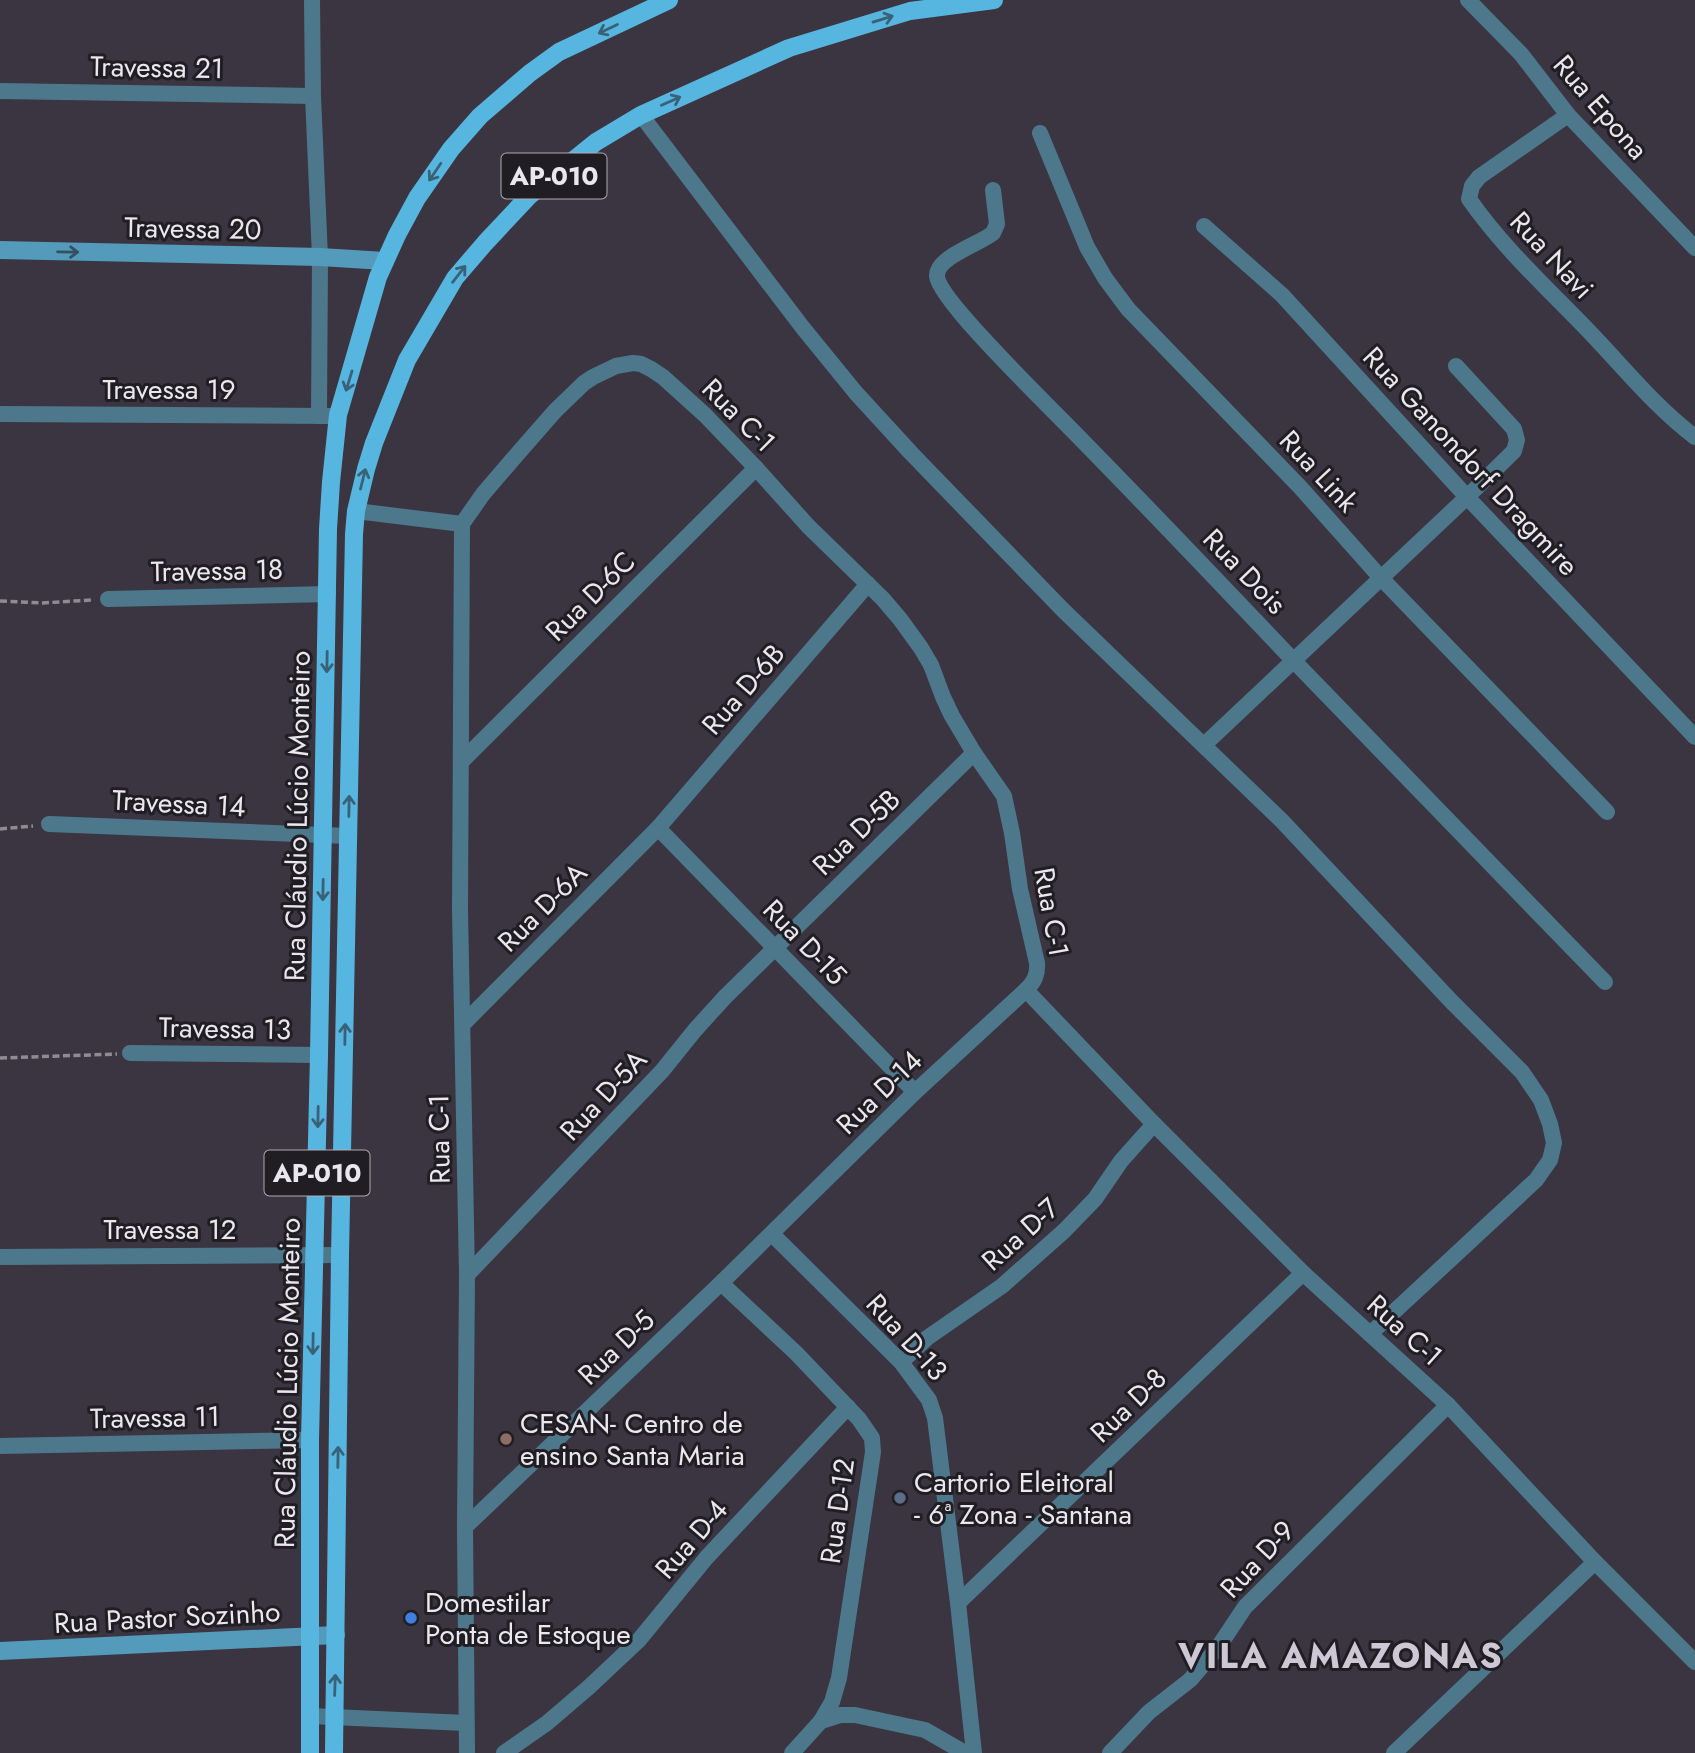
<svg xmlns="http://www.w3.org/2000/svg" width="1695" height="1753" font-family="Jost,sans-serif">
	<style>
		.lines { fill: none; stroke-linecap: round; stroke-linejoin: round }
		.path { stroke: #8f8b95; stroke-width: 3.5; stroke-dasharray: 7 3.5; stroke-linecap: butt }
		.street { stroke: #4d788c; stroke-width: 16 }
		.secondary { stroke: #549bbb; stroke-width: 18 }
		.primary { stroke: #57b6e0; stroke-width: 18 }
		.oneway { stroke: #396278 }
		.oneway2 { stroke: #355060 }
		.education-dot { fill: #8d6e63; stroke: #201e23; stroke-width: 2.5 }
		.service-dot { fill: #5c6f8a; stroke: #201e23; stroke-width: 2.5 }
		.shop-dot { fill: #3f7fe0; stroke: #201e23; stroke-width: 2.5 }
		.labels { text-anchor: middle; stroke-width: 6; stroke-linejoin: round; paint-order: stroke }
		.shield { fill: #201e23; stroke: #adabb2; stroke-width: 2 }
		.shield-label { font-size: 26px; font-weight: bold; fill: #eae7ef }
		.street-label { font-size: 28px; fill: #eae7ef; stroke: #201e23 }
		.poi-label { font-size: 28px; fill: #eae7ef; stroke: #201e23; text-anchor: start }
		.district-label { font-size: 35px; font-weight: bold; letter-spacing: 2px; fill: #cdc7d6; stroke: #201e23 }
	</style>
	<rect width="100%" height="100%" fill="#3a3541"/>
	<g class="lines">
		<!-- path -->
		<g class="path">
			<path d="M 0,601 L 42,603 L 92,600"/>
			<path d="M 0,829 L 33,826"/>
			<path d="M 0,1058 L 117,1054"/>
		</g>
		<!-- street -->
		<g class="street">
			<path d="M 312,0 L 313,96 L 320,257 L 319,416"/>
			<path d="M 1468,0 L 1521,54 L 1568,115 L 1695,248"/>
			<path d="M 0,91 L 313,96"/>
			<path d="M 641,115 L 803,328 L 856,393 L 911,453 L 1063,610 L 1282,821 L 1451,1001 L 1522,1072 L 1541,1100 L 1550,1124 L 1554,1143 L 1550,1160 L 1536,1180 L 1370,1334"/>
			<path d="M 1568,115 L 1479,177 L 1472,186 L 1469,199 C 1506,252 1555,295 1599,342 C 1630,375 1659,410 1695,437"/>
			<path d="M 1040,133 L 1087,247 L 1105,278 L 1128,309 L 1300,487 L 1381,578 L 1607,812"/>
			<path d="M 993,190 L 997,224 L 993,233 C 980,244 936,257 937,276 C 938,299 1044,401 1065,423 C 1142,501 1217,580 1292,659 C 1396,767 1501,874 1605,982"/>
			<path d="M 1204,226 L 1282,295 L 1467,497 L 1695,737"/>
			<path d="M 0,414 L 330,416"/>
			<path d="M 356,511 L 462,524 L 460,910 L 467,1275 L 465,1527 L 467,1753"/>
			<path d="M 462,524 L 483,494 L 513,459 L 555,411 L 584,383 L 593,377 L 616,366 L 633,363 L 641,364 L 651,369 L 663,377 L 705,415 L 756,468 L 808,526 L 883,599 L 900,619 L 921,648 L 931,665 L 943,697 L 952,716 L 974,753 L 1004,796 L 1012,833 L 1020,889 L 1037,963 C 1038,975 1034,982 1026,990 L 1154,1124 L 1303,1273 L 1448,1405 L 1595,1562 L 1695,1662"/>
			<path d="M 108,599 L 328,594"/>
			<path d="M 1204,745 L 1467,497 L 1514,451 L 1517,440 L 1514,429 L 1456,366"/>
			<path d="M 461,762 L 756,468"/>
			<path d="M 49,824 L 349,836"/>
			<path d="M 658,828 L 915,1092"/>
			<path d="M 463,1024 L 658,828 L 868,584"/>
			<path d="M 130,1053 L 319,1055"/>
			<path d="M 772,1234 L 901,1362 L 929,1400 L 935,1418 L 958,1603 L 974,1753"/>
			<path d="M 0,1257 L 340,1255"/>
			<path d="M 467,1275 L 662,1071 L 695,1030 L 725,997 L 974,753"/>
			<path d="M 721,1283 L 796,1353 L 859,1419 L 872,1438 L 873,1452 L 839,1678 L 832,1702 L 821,1721 L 792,1753"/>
			<path d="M 901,1362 L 927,1338 L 1002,1286 L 1064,1231 L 1095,1199 L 1121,1161 L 1154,1124"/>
			<path d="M 0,1446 L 310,1440"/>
			<path d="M 465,1527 L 721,1283 L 915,1092 L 1026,990"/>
			<path d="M 958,1603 L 1303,1273"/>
			<path d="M 310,1716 L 466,1723"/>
			<path d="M 821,1721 L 840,1715 L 855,1715 L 925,1730 L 965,1753"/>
			<path d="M 504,1753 L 547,1723 L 589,1687 L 639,1640 L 707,1557 L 848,1407"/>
			<path d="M 1110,1753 L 1149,1712 L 1190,1680 L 1219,1646 L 1245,1607 L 1448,1405"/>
			<path d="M 1394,1753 L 1595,1562"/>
		</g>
		<!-- secondary -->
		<g class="secondary">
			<path d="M 0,250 L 320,257 L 385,261"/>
			<path d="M 0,1651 L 336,1635"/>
		</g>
		<!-- primary -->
		<g class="primary">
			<path d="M 310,1753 L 310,1440 L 319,1055 L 328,529 L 331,482 L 338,415 L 378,277 L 397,235 L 417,198 L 451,149 L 480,116 L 530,73 L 559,52 L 669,0"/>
			<path d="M 334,1753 L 340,1255 L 354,534 L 356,511 L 366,469 L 374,443 L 407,360 L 455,278 L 485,243 L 529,196 L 596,142 L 641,115 L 789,48 L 910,11 L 994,0"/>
		</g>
	</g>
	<!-- one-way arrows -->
	<defs><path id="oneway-shaft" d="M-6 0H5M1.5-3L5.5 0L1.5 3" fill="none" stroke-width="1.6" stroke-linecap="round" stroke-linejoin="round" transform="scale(1.75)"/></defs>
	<g class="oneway">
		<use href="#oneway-shaft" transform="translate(883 19) rotate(-17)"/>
		<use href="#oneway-shaft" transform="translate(608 29) rotate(155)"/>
		<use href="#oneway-shaft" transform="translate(671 101) rotate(-24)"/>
		<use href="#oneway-shaft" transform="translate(435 172) rotate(124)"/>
		<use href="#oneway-shaft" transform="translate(459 274) rotate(-52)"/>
		<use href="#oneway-shaft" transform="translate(349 381) rotate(107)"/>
		<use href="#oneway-shaft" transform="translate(363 479) rotate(-76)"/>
		<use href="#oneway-shaft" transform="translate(327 662) rotate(91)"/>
		<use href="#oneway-shaft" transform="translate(349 806) rotate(-89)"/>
		<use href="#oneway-shaft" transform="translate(323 890) rotate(91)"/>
		<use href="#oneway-shaft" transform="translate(345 1034) rotate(-89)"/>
		<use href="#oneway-shaft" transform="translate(318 1117) rotate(91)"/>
		<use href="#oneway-shaft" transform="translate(313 1344) rotate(91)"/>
		<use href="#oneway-shaft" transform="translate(338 1457) rotate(-89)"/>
		<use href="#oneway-shaft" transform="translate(335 1685) rotate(-88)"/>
	</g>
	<use class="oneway2" href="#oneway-shaft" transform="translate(68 252) rotate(1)"/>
	<!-- markers -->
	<circle class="education-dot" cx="506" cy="1439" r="7"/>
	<circle class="service-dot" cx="900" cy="1498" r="7"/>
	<circle class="shop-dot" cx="411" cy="1618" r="7"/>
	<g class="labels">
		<!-- shield labels -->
		<g class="shield">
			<rect x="501.5" y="153.5" width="105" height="45" rx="5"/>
			<rect x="264.5" y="1150.5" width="105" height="45" rx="5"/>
		</g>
		<g class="shield-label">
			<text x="554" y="185">AP-010</text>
			<text x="317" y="1182">AP-010</text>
		</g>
		<!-- street labels -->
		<g class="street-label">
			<text transform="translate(157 67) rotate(1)" y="10">Travessa 21</text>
			<text transform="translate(1601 107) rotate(49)" y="10">Rua Epona</text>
			<text transform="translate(193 228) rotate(1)" y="10">Travessa 20</text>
			<text transform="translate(1552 255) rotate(47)" y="10">Rua Navi</text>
			<text x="169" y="399">Travessa 19</text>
			<text transform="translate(739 415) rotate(45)" y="10">Rua C-1</text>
			<text transform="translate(1471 461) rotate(47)" y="10">Rua Ganondorf Dragmire</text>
			<text transform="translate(1319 471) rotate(47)" y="10">Rua Link</text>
			<text transform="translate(217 570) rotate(-1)" y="10">Travessa 18</text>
			<text transform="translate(1245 571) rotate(46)" y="10">Rua Dois</text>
			<text transform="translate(590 596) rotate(-45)" y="10">Rua D-6C</text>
			<text transform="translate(743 689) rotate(-49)" y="10">Rua D-6B</text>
			<text transform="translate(179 803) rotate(3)" y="10">Travessa 14</text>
			<text transform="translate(297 816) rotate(-89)" y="10">Rua Cláudio Lúcio Monteiro</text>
			<text transform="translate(856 832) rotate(-44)" y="10">Rua D-5B</text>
			<text transform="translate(542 907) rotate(-45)" y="10">Rua D-6A</text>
			<text transform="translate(1052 912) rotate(80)" y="10">Rua C-1</text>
			<text transform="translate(805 942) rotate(46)" y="10">Rua D-15</text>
			<text transform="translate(225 1028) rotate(1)" y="10">Travessa 13</text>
			<text transform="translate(879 1092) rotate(-44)" y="10">Rua D-14</text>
			<text transform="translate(603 1095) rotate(-47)" y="10">Rua D-5A</text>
			<text transform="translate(439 1139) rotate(-91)" y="10">Rua C-1</text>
			<text x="170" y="1239">Travessa 12</text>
			<text transform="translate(1020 1234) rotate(-42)" y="10">Rua D-7</text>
			<text transform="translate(1405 1330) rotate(42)" y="10">Rua C-1</text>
			<text transform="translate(907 1337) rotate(48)" y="10">Rua D-13</text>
			<text transform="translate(616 1347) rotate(-44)" y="10">Rua D-5</text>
			<text transform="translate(287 1383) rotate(-89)" y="10">Rua Cláudio Lúcio Monteiro</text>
			<text transform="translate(1128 1405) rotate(-44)" y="10">Rua D-8</text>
			<text transform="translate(155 1417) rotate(-1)" y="10">Travessa 11</text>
			<text transform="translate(837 1511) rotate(-82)" y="10">Rua D-12</text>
			<text transform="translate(691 1539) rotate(-49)" y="10">Rua D-4</text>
			<text transform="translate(1257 1559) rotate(-47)" y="10">Rua D-9</text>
			<text transform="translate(167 1617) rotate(-3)" y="10">Rua Pastor Sozinho</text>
		</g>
		<!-- poi labels -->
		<g class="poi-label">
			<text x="520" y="1433">CESAN- Centro de<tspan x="520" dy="32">ensino Santa Maria</tspan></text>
			<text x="914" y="1492">Cartorio Eleitoral<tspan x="914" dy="32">- 6ª Zona - Santana</tspan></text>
			<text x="425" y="1612">Domestilar<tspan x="425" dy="32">Ponta de Estoque</tspan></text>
		</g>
		<!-- district labels -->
		<g class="district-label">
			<text x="1341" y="1668">VILA AMAZONAS</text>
		</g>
	</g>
</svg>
